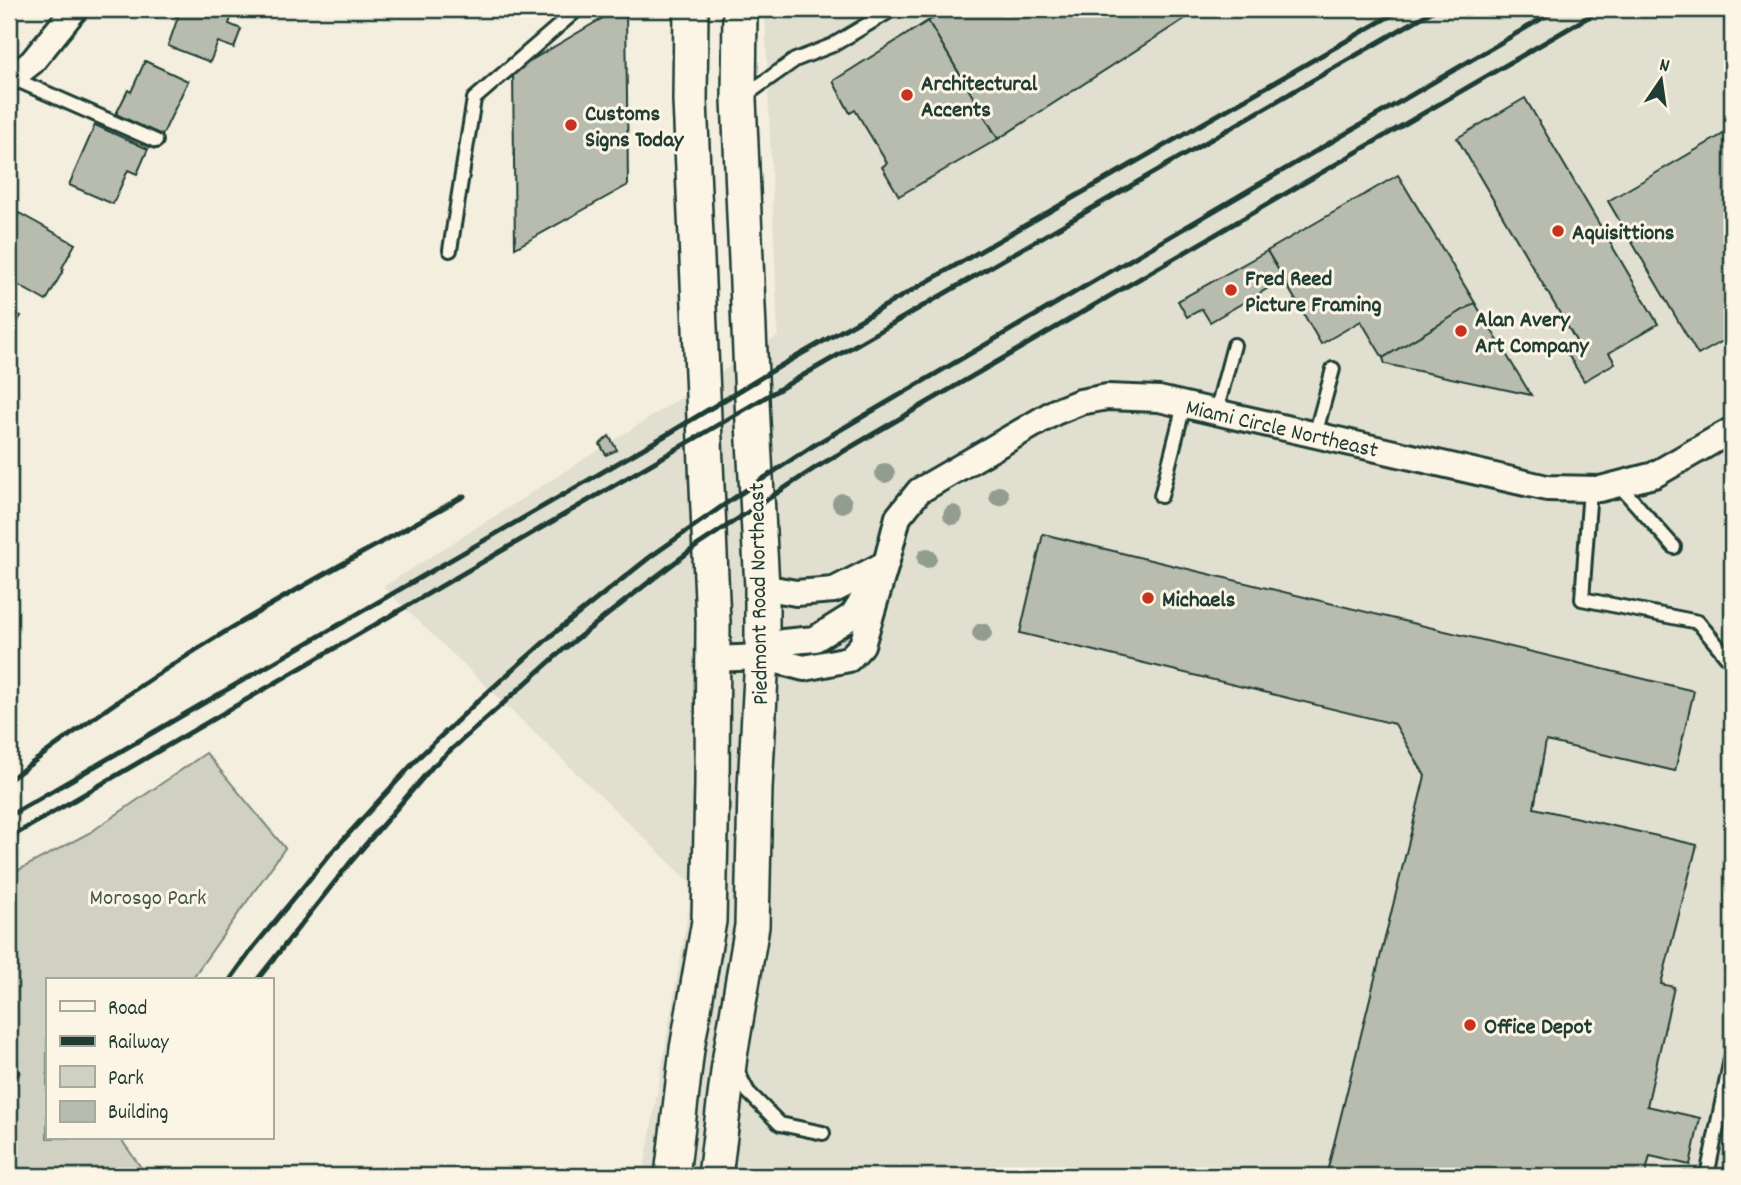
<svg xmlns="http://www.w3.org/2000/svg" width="1741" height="1185" font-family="Dekko,sans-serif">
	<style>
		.built { fill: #e1dfd0 }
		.green { fill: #d0d1c2; stroke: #78877b; stroke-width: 2 }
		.building { fill: #b8bcae; stroke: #1f3d34; stroke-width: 2 }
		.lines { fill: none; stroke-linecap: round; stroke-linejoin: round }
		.lane-casing { stroke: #1f3d34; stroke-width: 18 }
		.street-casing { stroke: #1f3d34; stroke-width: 30 }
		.secondary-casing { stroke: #1f3d34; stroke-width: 38 }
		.path { stroke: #1f3d34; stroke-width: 4.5; stroke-dasharray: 7 5; stroke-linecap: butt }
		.lane { stroke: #fcf5e5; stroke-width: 12 }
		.street { stroke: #fcf5e5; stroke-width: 24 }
		.secondary { stroke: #fcf5e5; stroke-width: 33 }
		.rail { stroke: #1f3d34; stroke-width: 5 }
		.tree { fill: #929d90 }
		.poi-dot { fill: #c8321e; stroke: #fcf5e5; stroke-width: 2.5 }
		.labels { text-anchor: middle; stroke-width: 6; stroke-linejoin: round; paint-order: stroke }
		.poi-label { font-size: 23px; font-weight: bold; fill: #1f3d34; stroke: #fcf5e5; text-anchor: start }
		.street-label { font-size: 23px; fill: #1f3d34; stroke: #fcf5e5 }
		.park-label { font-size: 23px; fill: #425b50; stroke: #fcf5e5 }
	</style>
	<rect width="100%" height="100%" fill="#f3eede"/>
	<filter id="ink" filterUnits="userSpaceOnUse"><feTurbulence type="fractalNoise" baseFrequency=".0143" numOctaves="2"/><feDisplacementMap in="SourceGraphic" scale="14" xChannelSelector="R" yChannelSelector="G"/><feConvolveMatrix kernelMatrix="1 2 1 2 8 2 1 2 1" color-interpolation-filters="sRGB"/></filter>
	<g filter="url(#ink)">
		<!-- built -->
		<path class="built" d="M 765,9 L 1732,9 L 1732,1143 L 1724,1176 L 643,1176 L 693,885 L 383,587 L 778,336 Z"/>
		<!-- green -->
		<path class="green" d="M 206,753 L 285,848 L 191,980 L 47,980 L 47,1138 L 120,1138 L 147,1176 L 9,1176 L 9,875 L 91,832 Z"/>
		<!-- building -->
		<g class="building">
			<path d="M 178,9 L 234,9 L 229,24 L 241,29 L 234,48 L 218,42 L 210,62 L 168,46 L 178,17 L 175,16 Z"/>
			<path d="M 618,9 L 626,9 L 628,185 L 515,248 L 513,71 Z"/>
			<path d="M 950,9 L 1200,9 L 998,139 L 928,21 Z"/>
			<path d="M 928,21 L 998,139 L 899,196 L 882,167 L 887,163 L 855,110 L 850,113 L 833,81 Z"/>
			<path d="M 145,61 L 188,81 L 162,136 L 116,114 L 128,90 L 131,92 Z"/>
			<path d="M 1525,98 L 1658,324 L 1609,353 L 1615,363 L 1584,381 L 1567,353 L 1579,346 L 1457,138 Z"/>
			<path d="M 95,125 L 148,149 L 137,174 L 128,170 L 113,204 L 69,185 Z"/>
			<path d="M 1732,129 L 1732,336 L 1698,355 L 1608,201 Z"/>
			<path d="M 1398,175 L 1475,303 L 1383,358 L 1361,321 L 1321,344 L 1267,251 Z"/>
			<path d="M 19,213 L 75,244 L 62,268 L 64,269 L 46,301 L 9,280 L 9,246 L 11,241 L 9,240 L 9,232 Z"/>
			<path d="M 1267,251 L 1284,279 L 1210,322 L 1202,309 L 1187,317 L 1178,301 Z"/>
			<path d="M 1475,303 L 1531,395 L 1385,364 L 1383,358 Z"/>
			<path d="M 9,309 L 21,316 L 9,335 Z"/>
			<path d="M 609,436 L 617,450 L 606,455 L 600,444 Z"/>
			<path d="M 1043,534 L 1694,691 L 1675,771 L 1546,741 L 1534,808 L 1697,845 L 1661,984 L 1674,987 L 1647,1106 L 1700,1118 L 1690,1165 L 1650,1156 L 1645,1176 L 1326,1176 L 1425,776 L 1395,724 L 1020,633 Z"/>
		</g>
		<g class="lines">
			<!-- lane casing -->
			<g class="lane-casing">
				<g id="lane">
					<path d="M 12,78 L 156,141"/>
					<path d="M 743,97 L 795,60 L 833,45 L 893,9"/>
					<path d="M 450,250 L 474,99 L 578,9"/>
					<path d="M 1216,412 L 1234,345"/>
					<path d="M 1315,435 L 1333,369"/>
					<path d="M 1619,485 L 1674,547"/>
					<path d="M 1590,489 L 1582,599 L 1698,622 L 1732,663"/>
					<path d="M 1161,496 L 1184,405"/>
					<path d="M 736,1069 L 748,1092 L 780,1124 L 823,1133"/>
					<path d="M 1707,1176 L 1732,1054"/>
				</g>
			</g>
			<!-- street casing -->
			<g class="street-casing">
				<g id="street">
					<path d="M 9,80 L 32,62 L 75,9"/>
					<path d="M 762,587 L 796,593 L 834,590 L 885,564"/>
					<path d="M 762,657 L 783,642 L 815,639 L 852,616 L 870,588"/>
					<path id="s1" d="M 713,659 L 762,657 L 804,668 L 849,659 L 862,645 L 886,564 L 898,517 L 919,491 L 1055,412 L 1080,402 L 1107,397 L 1159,399 L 1547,488 L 1600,489 L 1654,475 L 1732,430"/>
				</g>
			</g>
			<!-- secondary casing -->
			<g class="secondary-casing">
				<g id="secondary">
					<path d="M 672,1176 L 687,1049 L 709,921 L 712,784 L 713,622 L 690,101 L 691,9"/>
					<path d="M 715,1176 L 730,1056 L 752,926 L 755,788 L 762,657 L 762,587 L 753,422 L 739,99 L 740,9"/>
				</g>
			</g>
			<!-- path -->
			<path class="path" d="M 9,1099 L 20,1067"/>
			<!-- lane -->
			<use href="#lane" class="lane"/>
			<!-- street -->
			<use href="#street" class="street"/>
			<!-- secondary -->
			<use href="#secondary" class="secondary"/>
			<!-- rail -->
			<g class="rail">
				<path d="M 9,780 C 63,740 117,700 174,664 C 268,603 367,551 464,496"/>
				<path d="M 9,816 L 668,434 L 782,365 L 1402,9"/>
				<path d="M 9,838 C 482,558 961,286 1436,9"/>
				<path d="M 230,980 L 253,948 L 331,853 L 420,756 L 479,700 L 553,634 L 650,557 L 731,500 L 811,447 L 1558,9"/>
				<path d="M 257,980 L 349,864 L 433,766 L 564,649 L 649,582 L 698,545 L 815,468 L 1602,9"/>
			</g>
		</g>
		<!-- trees -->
		<g class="tree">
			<circle cx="885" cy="473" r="10"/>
			<circle cx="999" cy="496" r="10"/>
			<circle cx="842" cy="503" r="10"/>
			<circle cx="953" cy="515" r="10"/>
			<circle cx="927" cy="558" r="10"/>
			<circle cx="982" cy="633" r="10"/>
		</g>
	</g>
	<!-- markers -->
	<g class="poi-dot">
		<circle cx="907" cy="95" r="7"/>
		<circle cx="571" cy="125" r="7"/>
		<circle cx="1558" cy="231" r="7"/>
		<circle cx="1231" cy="290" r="7"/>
		<circle cx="1461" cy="331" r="7"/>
		<circle cx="1148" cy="598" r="7"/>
		<circle cx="1470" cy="1025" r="7"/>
	</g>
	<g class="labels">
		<!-- poi labels -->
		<g class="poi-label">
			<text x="921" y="90">Architectural<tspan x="921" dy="26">Accents</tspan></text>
			<text x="585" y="120">Customs<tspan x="585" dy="26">Signs Today</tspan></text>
			<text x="1572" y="239">Aquisittions</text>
			<text x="1245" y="285">Fred Reed<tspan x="1245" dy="26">Picture Framing</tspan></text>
			<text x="1475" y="326">Alan Avery<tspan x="1475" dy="26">Art Company</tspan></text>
			<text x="1162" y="606">Michaels</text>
			<text x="1484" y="1033">Office Depot</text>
		</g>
		<!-- street labels -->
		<g class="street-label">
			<text dy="8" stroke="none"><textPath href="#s1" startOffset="714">Miami Circle Northeast</textPath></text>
			<text transform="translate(757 594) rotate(-91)" y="8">Piedmont Road Northeast</text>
		</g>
		<!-- park labels -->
		<g class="park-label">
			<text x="148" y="904">Morosgo Park</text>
		</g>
	</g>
	<!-- margin -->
	<rect width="1741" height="1185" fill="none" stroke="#fcf5e5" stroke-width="35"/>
	<rect x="18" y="18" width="1706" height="1150" fill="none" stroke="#1f3d34" stroke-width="2.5" filter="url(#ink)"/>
	<!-- legend -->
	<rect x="46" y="978" width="228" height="161" fill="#fcf5e5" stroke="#a4ab9e" stroke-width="2"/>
	<rect x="60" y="1001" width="35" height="10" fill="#fcf5e5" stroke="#a4ab9e" stroke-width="2"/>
	<text x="108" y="1014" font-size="21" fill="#1f3d34">Road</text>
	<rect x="60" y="1036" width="35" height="10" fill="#1f3d34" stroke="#a4ab9e" stroke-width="2"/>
	<text x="108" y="1048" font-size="21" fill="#1f3d34">Railway</text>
	<rect x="60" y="1066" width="35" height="21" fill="#d0d1c2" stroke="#a4ab9e" stroke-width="2"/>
	<text x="108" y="1084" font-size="21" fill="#1f3d34">Park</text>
	<rect x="60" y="1101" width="35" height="21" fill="#b8bcae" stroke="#a4ab9e" stroke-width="2"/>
	<text x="108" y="1118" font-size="21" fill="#1f3d34">Building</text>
	<!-- north arrow -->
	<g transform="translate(1661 80) rotate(13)" stroke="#fcf5e5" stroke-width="5" paint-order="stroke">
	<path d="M0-5L12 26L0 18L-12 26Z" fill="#1f3d34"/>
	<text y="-10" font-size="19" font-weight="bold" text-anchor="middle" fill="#1f3d34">N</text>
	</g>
</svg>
